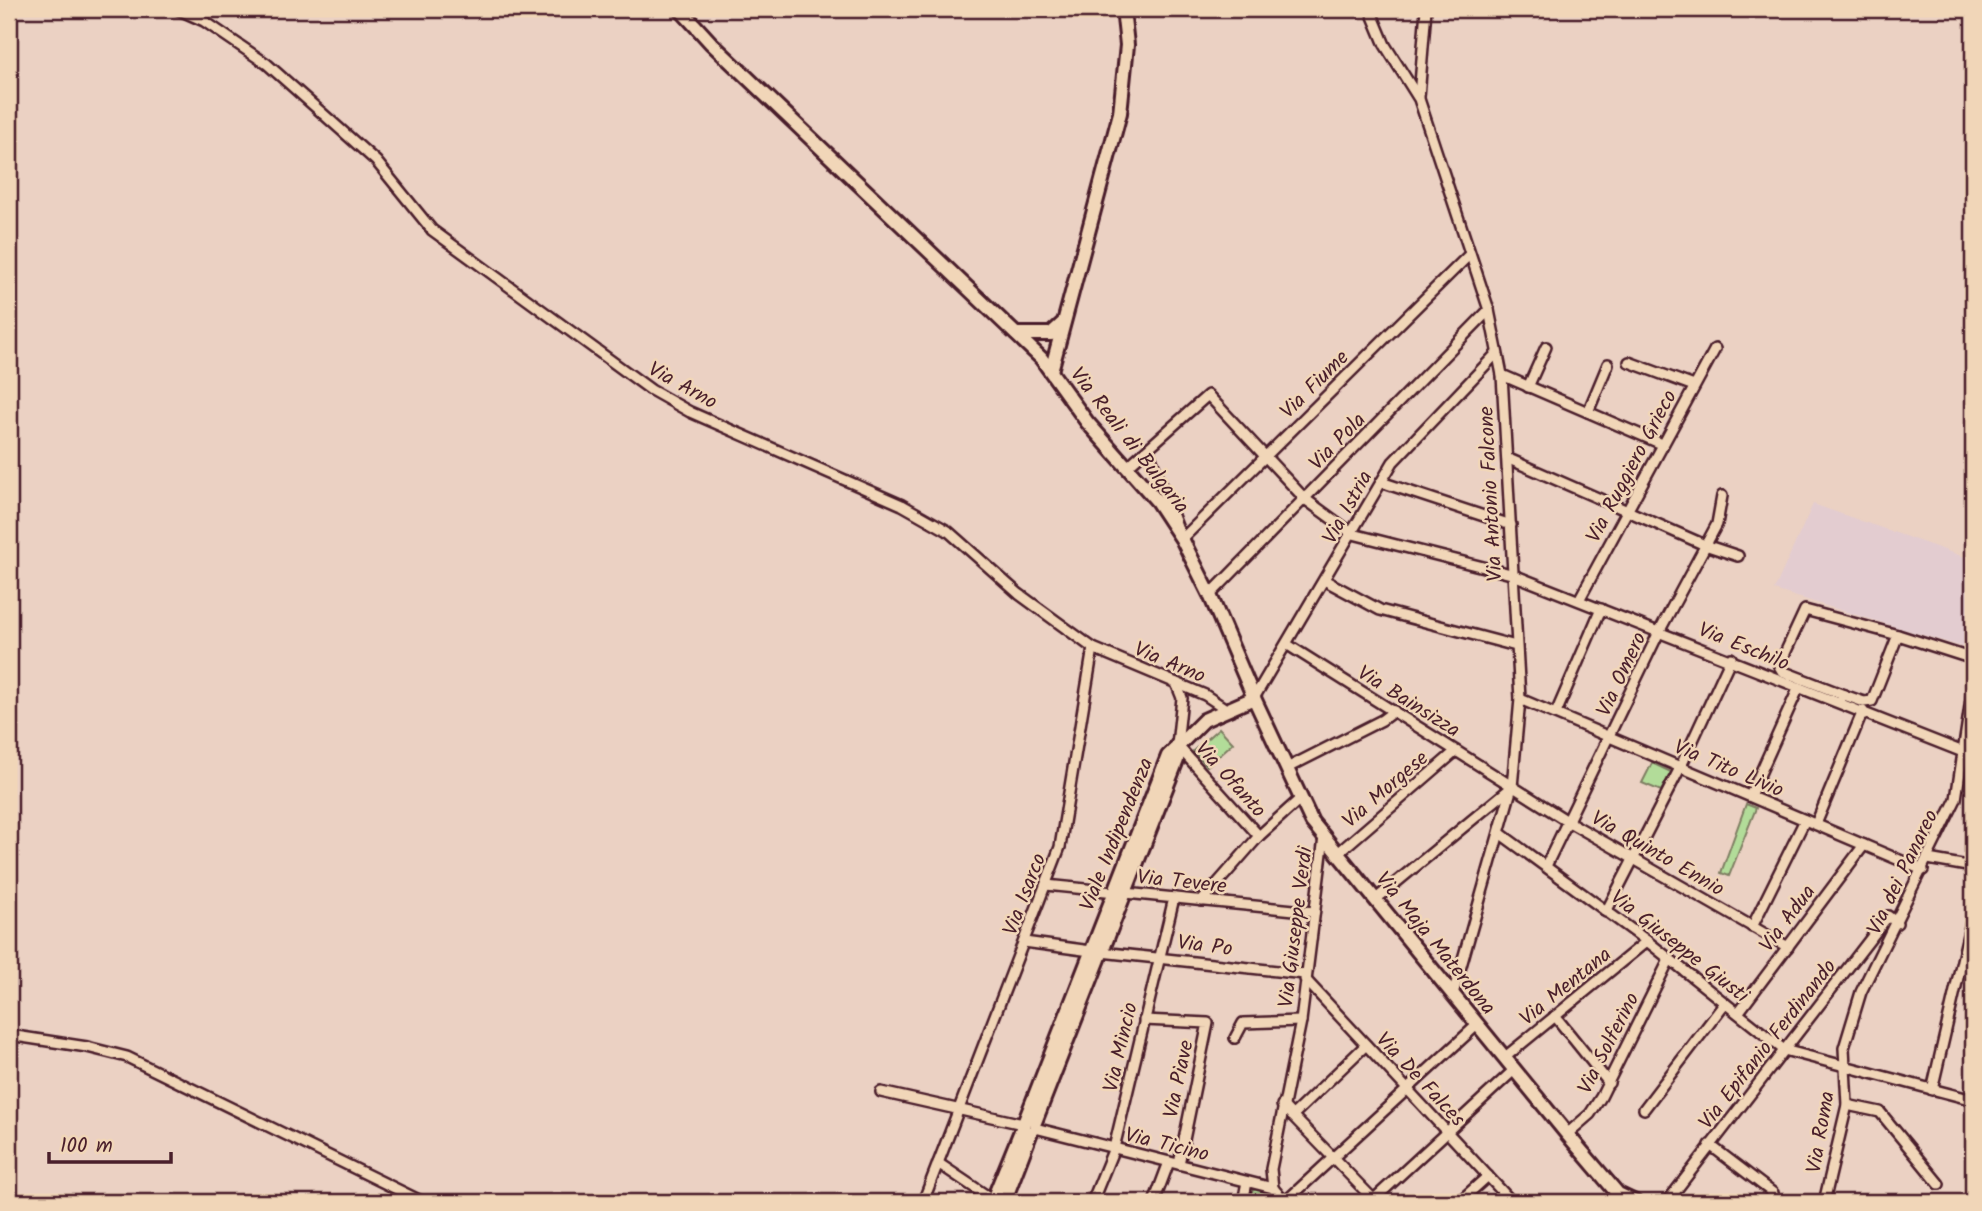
<svg xmlns="http://www.w3.org/2000/svg" width="1982" height="1211" font-family="Kalam,sans-serif">
	<style>
		.built { fill: #e3ccd0 }
		.green { fill: #b2dc99; stroke: #7e7e62; stroke-width: 2 }
		.lines { fill: none; stroke-linecap: round; stroke-linejoin: round }
		.street-casing { stroke: #4a1f2b; stroke-width: 14 }
		.secondary-casing { stroke: #4a1f2b; stroke-width: 18 }
		.street { stroke: #f1d6b8; stroke-width: 9 }
		.secondary { stroke: #f1d6b8; stroke-width: 12 }
		.labels { text-anchor: middle; stroke-width: 5; stroke-linejoin: round; paint-order: stroke }
		.street-label { font-size: 21px; fill: #4a1f2b; stroke: #f1d6b8 }
	</style>
	<rect width="100%" height="100%" fill="#ebd1c3"/>
	<filter id="ink" filterUnits="userSpaceOnUse"><feTurbulence type="fractalNoise" baseFrequency=".0143" numOctaves="2"/><feDisplacementMap in="SourceGraphic" scale="14" xChannelSelector="R" yChannelSelector="G"/><feConvolveMatrix kernelMatrix="1 2 1 2 8 2 1 2 1" color-interpolation-filters="sRGB"/></filter>
	<g filter="url(#ink)">
		<!-- built -->
		<path class="built" d="M 1813,504 L 1973,560 L 1973,623 L 1969,649 L 1774,590 Z"/>
		<!-- green -->
		<g class="green">
			<path d="M 1219,728 L 1233,743 L 1207,766 L 1193,751 Z"/>
			<path d="M 1652,763 L 1671,772 L 1661,791 L 1642,783 Z"/>
			<path d="M 1746,804 L 1756,808 L 1729,876 L 1721,873 Z"/>
			<path d="M 1257,1188 L 1268,1190 L 1276,1202 L 1249,1202 L 1251,1192 Z"/>
		</g>
		<g class="lines">
			<!-- street casing -->
			<g class="street-casing">
				<g id="street">
					<path d="M 177,9 L 204,21 L 267,64 L 376,161 L 432,230 L 651,390 L 690,412 L 902,505 L 948,531 L 1019,594 L 1093,648 L 1205,695 L 1226,709"/>
					<path d="M 1370,9 L 1385,45 L 1419,99 L 1489,310 L 1502,375 L 1520,699 L 1512,787 L 1453,994"/>
					<path d="M 1419,97 L 1426,9"/>
					<path d="M 1629,362 L 1694,386"/>
					<path d="M 1502,375 L 1662,444"/>
					<path d="M 1528,387 L 1546,347"/>
					<path d="M 1588,412 L 1608,364"/>
					<path d="M 1148,449 L 1178,529"/>
					<path d="M 1509,459 L 1705,545 L 1738,556"/>
					<path d="M 1127,467 L 1208,395 L 1305,499 L 1353,534 L 1511,574 L 1963,752"/>
					<path d="M 1381,482 L 1511,525"/>
					<path d="M 1182,539 L 1470,254"/>
					<path d="M 1326,581 L 1380,610 L 1516,646"/>
					<path d="M 1210,595 L 1489,310"/>
					<path d="M 1579,600 L 1715,349"/>
					<path d="M 1288,645 L 1569,822 L 1788,947"/>
					<path d="M 1176,683 L 1182,698 L 1177,745 L 1259,836"/>
					<path d="M 1844,695 L 1782,671 L 1779,666 L 1805,610 L 1898,635"/>
					<path d="M 1842,697 L 1844,695 L 1864,702 L 1872,701 L 1898,635 L 1973,659"/>
					<path d="M 1254,698 L 1393,462 L 1497,353"/>
					<path d="M 1520,699 L 1923,870"/>
					<path d="M 1556,713 L 1601,609"/>
					<path d="M 1289,767 L 1382,720 L 1394,711"/>
					<path d="M 1750,796 L 1799,687"/>
					<path d="M 1816,824 L 1863,711"/>
					<path d="M 1501,834 L 1647,941 L 1784,1050 L 1973,1100"/>
					<path d="M 1338,853 L 1456,751"/>
					<path d="M 1928,859 L 1973,867"/>
					<path d="M 1546,866 L 1660,630 L 1717,524 L 1722,496"/>
					<path d="M 1046,885 L 1314,912"/>
					<path d="M 1376,899 L 1512,787"/>
					<path d="M 1202,901 L 1259,836 L 1301,798"/>
					<path d="M 1606,912 L 1681,766 L 1731,658"/>
					<path d="M 1752,927 L 1805,820"/>
					<path d="M 1024,942 L 1091,951"/>
					<path d="M 1101,952 L 1305,974"/>
					<path d="M 1305,979 L 1512,1202"/>
					<path d="M 1738,1013 L 1864,845"/>
					<path d="M 1555,1016 L 1609,1083"/>
					<path d="M 1144,1020 L 1208,1023 L 1179,1164"/>
					<path d="M 9,1035 L 87,1047 L 127,1057 L 423,1202"/>
					<path d="M 1235,1038 L 1243,1023 L 1301,1021"/>
					<path d="M 1504,1058 L 1647,941"/>
					<path d="M 1932,1090 L 1973,913"/>
					<path d="M 881,1092 L 1023,1124"/>
					<path d="M 1282,1105 L 1376,1202"/>
					<path d="M 1847,1105 L 1880,1112 L 1939,1184"/>
					<path d="M 1644,1109 L 1725,1003"/>
					<path d="M 1292,1116 L 1366,1045"/>
					<path d="M 1035,1128 L 1273,1188 L 1285,1202"/>
					<path d="M 1567,1134 L 1590,1114 L 1601,1097 L 1669,960"/>
					<path d="M 1710,1145 L 1773,1193"/>
					<path d="M 938,1163 L 993,1200"/>
					<path d="M 1273,1188 L 1271,1169 L 1301,1021 L 1324,837"/>
					<path d="M 923,1202 L 1060,847 L 1093,648"/>
					<path d="M 1092,1202 L 1114,1148 L 1174,898"/>
					<path d="M 1154,1202 L 1169,1162"/>
					<path d="M 1243,1202 L 1247,1182"/>
					<path d="M 1285,1202 L 1478,1024"/>
					<path d="M 1371,1202 L 1514,1070"/>
					<path d="M 1459,1202 L 1488,1176"/>
					<path d="M 1667,1202 L 1888,916 L 1897,923"/>
					<path d="M 1824,1202 L 1847,1105 L 1844,1048 L 1861,992 L 1956,799 L 1973,686"/>
				</g>
			</g>
			<!-- secondary casing -->
			<g class="secondary-casing">
				<g id="secondary">
					<path d="M 680,9 L 711,43 L 1041,358 L 1087,422 L 1157,501 L 1182,539 L 1210,595 L 1254,698 L 1312,822 L 1567,1134 L 1618,1194 L 1635,1202"/>
					<path d="M 1016,334 L 1051,334 L 1062,324"/>
					<path d="M 1051,371 L 1120,113 L 1127,45 L 1123,9"/>
					<path d="M 1025,1121 L 1168,756 L 1204,720 L 1254,698"/>
					<path d="M 1035,1122 L 1177,760 L 1177,745"/>
					<path d="M 992,1202 L 1023,1126"/>
					<path d="M 1004,1202 L 1031,1132"/>
				</g>
			</g>
			<!-- street -->
			<use href="#street" class="street"/>
			<!-- secondary -->
			<use href="#secondary" class="secondary"/>
		</g>
	</g>
	<g class="labels">
		<!-- street labels -->
		<g class="street-label">
			<text transform="translate(1314 384) rotate(-45)" y="7">Via Fiume</text>
			<text transform="translate(683 385) rotate(29)" y="7">Via Arno</text>
			<text transform="translate(1130 440) rotate(52)" y="7">Via Reali di Bulgaria</text>
			<text transform="translate(1337 441) rotate(-46)" y="7">Via Pola</text>
			<text transform="translate(1631 466) rotate(-62)" y="7">Via Ruggiero Grieco</text>
			<text transform="translate(1490 494) rotate(-93)" y="7">Via Antonio Falcone</text>
			<text transform="translate(1347 507) rotate(-61)" y="7">Via Istria</text>
			<text transform="translate(1744 646) rotate(22)" y="7">Via Eschilo</text>
			<text transform="translate(1170 662) rotate(23)" y="7">Via Arno</text>
			<text transform="translate(1621 674) rotate(-65)" y="7">Via Omero</text>
			<text transform="translate(1409 701) rotate(32)" y="7">Via Bainsizza</text>
			<text transform="translate(1729 768) rotate(23)" y="7">Via Tito Livio</text>
			<text transform="translate(1231 779) rotate(48)" y="7">Via Ofanto</text>
			<text transform="translate(1385 789) rotate(-41)" y="7">Via Morgese</text>
			<text transform="translate(1116 834) rotate(-68)" y="7">Viale Indipendenza</text>
			<text transform="translate(1658 853) rotate(30)" y="7">Via Quinto Ennio</text>
			<text transform="translate(1902 872) rotate(-64)" y="7">Via dei Panareo</text>
			<text transform="translate(1182 881) rotate(6)" y="7">Via Tevere</text>
			<text transform="translate(1024 894) rotate(-69)" y="7">Via Isarco</text>
			<text transform="translate(1787 918) rotate(-53)" y="7">Via Adua</text>
			<text transform="translate(1295 927) rotate(-83)" y="7">Via Giuseppe Verdi</text>
			<text transform="translate(1436 943) rotate(51)" y="7">Via Maja Materdona</text>
			<text transform="translate(1205 945) rotate(7)" y="7">Via Po</text>
			<text transform="translate(1680 946) rotate(38)" y="7">Via Giuseppe Giusti</text>
			<text transform="translate(1565 986) rotate(-39)" y="7">Via Mentana</text>
			<text transform="translate(1608 1043) rotate(-63)" y="7">Via Solferino</text>
			<text transform="translate(1767 1044) rotate(-52)" y="7">Via Epifanio Ferdinando</text>
			<text transform="translate(1120 1047) rotate(-77)" y="7">Via Mincio</text>
			<text transform="translate(1178 1079) rotate(-78)" y="7">Via Piave</text>
			<text transform="translate(1421 1079) rotate(47)" y="7">Via De Falces</text>
			<text transform="translate(1820 1132) rotate(-80)" y="7">Via Roma</text>
			<text transform="translate(1167 1144) rotate(14)" y="7">Via Ticino</text>
		</g>
	</g>
	<!-- margin -->
	<rect width="1982" height="1211" fill="none" stroke="#f1d6b8" stroke-width="35"/>
	<rect x="18" y="18" width="1947" height="1176" fill="none" stroke="#4a1f2b" stroke-width="2.5" filter="url(#ink)"/>
	<!-- scale -->
	<path d="M49 1152v10h122v-10" fill="none" stroke="#4a1f2b" stroke-width="3.5"/>
	<text x="60" y="1152" font-size="21" fill="#4a1f2b" stroke="#f1d6b8" stroke-width="5" paint-order="stroke">100 m</text>
</svg>
